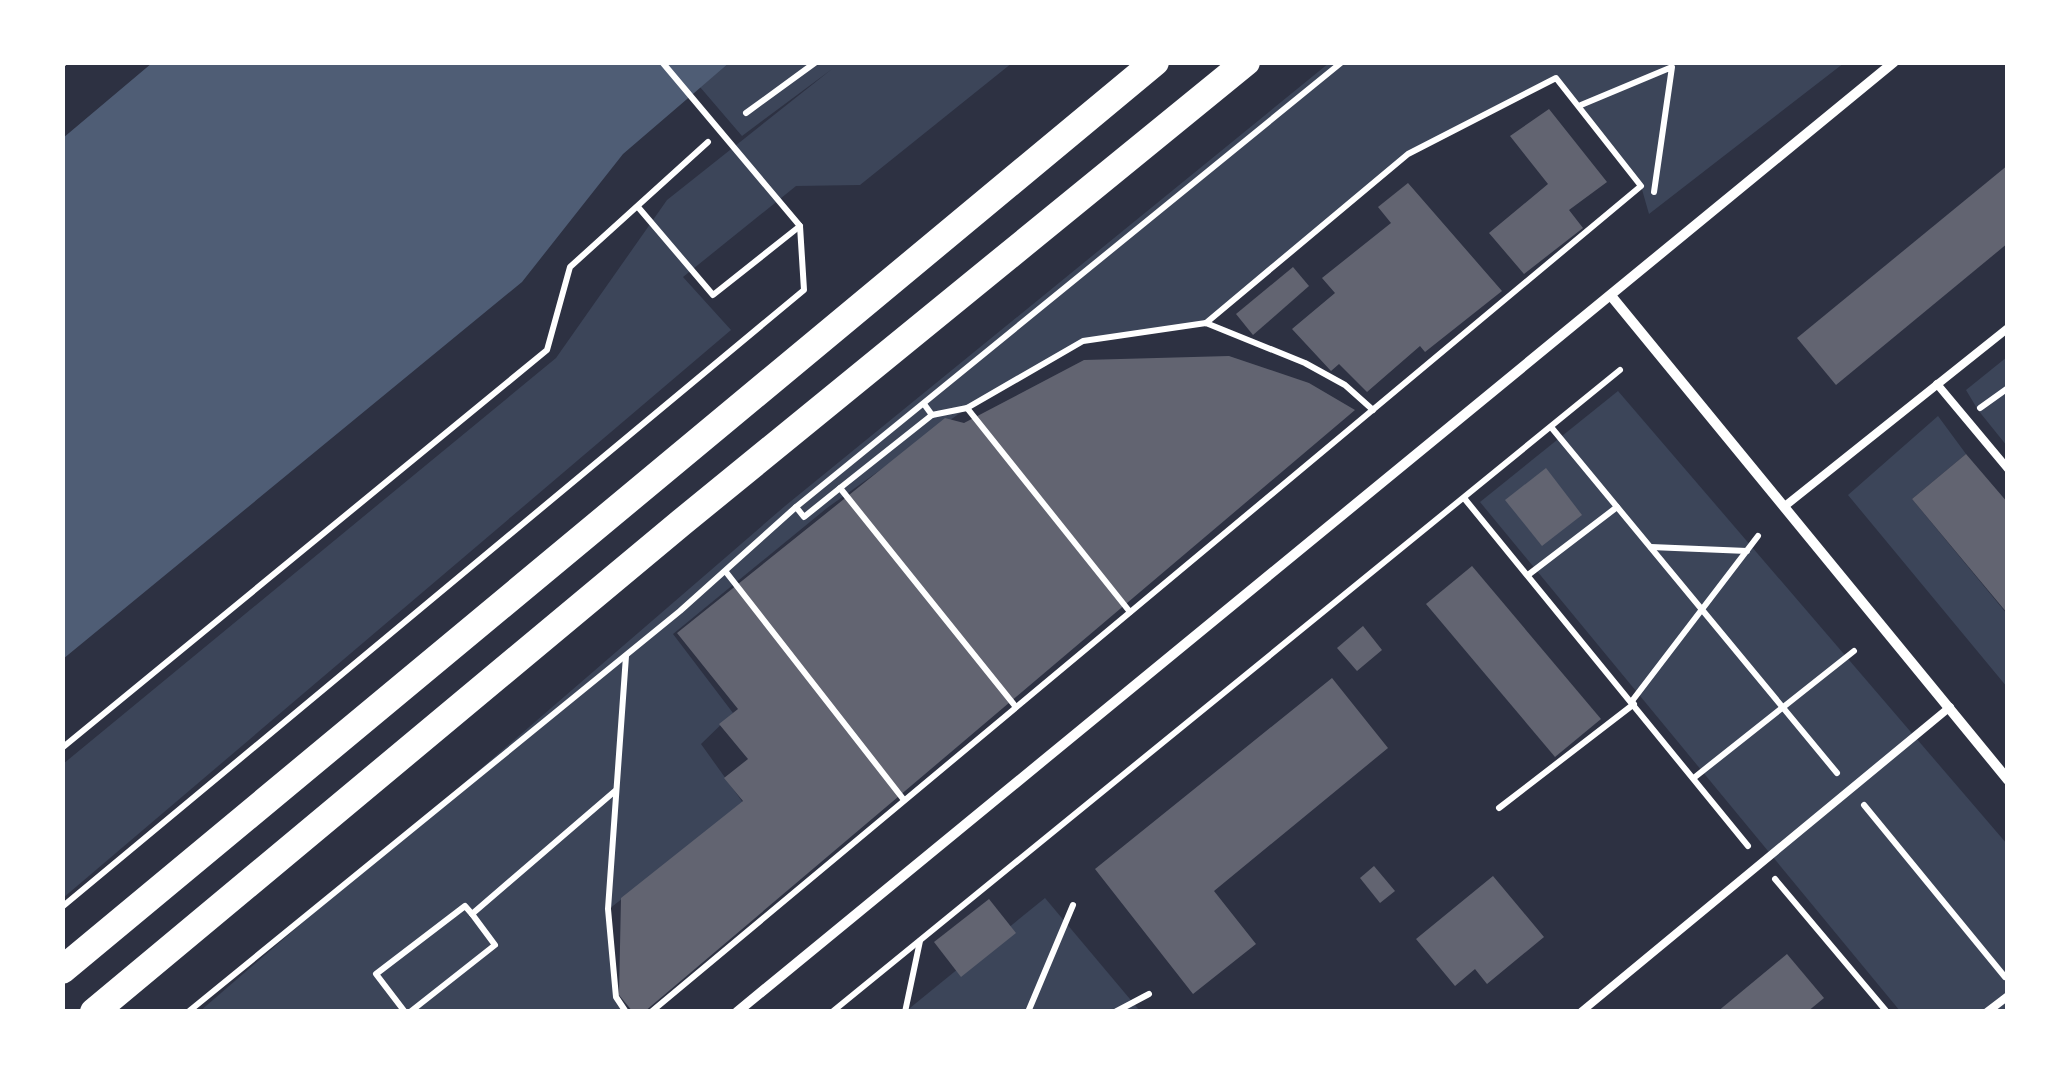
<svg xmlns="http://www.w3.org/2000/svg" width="2070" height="1074" font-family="'Exo 2',sans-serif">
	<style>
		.green { fill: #3c4559 }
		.water { fill: #4f5d75 }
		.building { fill: #626471 }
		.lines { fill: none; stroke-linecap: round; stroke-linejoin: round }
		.path { stroke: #fff; stroke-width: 6 }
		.service { stroke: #fff; stroke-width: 8 }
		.minor { stroke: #fff; stroke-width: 10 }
		.trunk { stroke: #fff; stroke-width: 28 }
	</style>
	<rect width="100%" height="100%" fill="#2d3142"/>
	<!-- green -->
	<g class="green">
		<path d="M 840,62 L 1012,63 L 860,185 L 796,186 L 683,277 L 731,330 L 63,898 L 63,764 L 556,358 L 667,200 L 832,69 L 742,136 L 700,87 L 729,63 Z"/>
		<path d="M 1329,63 L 1844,63 L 1649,214 L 1641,186 L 1556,78 L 1408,154 L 1206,323 L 1083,341 L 967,408 L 827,508 L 673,634 L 733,713 L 701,744 L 744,804 L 609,909 L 616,997 L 626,1011 L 199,1012 L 785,506 Z"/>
		<path d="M 2007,357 L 2007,446 L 1978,410 L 1966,390 Z"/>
		<path d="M 1618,391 L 2007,844 L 2007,1011 L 1900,1011 L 1480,502 Z"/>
		<path d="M 1938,416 L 1966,454 L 1912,499 L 2007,614 L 2007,687 L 1848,495 Z"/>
		<path d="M 1045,898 L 1140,1011 L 905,1012 Z"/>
	</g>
	<!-- water -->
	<path class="water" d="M 152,63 L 729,63 L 623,154 L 522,282 L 63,659 L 63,138 Z"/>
	<!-- building -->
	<g class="building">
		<path d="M 1549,109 L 1607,182 L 1569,210 L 1583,228 L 1524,274 L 1489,233 L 1548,184 L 1510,136 Z"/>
		<path d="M 2008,165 L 2008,243 L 1836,385 L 1797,338 Z"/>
		<path d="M 1408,183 L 1502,291 L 1425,352 L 1420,346 L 1367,392 L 1339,364 L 1331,371 L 1292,329 L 1335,293 L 1322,278 L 1391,223 L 1378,207 Z"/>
		<path d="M 1293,267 L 1309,286 L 1253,335 L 1236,314 Z"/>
		<path d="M 1229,356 L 1309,383 L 1355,410 L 644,1012 L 633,1012 L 619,995 L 621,898 L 743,801 L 724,778 L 748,759 L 719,724 L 738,709 L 677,633 L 945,418 L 964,423 L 1084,360 Z"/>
		<path d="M 1966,454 L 2008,503 L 2008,614 L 1912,499 Z"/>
		<path d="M 1546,468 L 1582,515 L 1542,546 L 1505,500 Z"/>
		<path d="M 1472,566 L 1601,719 L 1555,757 L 1426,604 Z"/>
		<path d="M 1363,626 L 1382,650 L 1357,671 L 1337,648 Z"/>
		<path d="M 1332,678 L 1388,748 L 1214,891 L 1256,944 L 1193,994 L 1095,869 Z"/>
		<path d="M 1374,866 L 1395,891 L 1380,903 L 1360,878 Z"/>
		<path d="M 1493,876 L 1544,937 L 1487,984 L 1475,969 L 1455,986 L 1416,939 Z"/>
		<path d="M 989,899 L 1016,933 L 961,977 L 934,942 Z"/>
		<path d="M 1787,954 L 1824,998 L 1807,1012 L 1717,1012 Z"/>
	</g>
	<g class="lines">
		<!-- path -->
		<g class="path">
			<path d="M 62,65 L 65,62"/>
			<path d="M 1581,105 L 1672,67 L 1654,192"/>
			<path d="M 746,113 L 816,62"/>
			<path d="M 638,207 L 713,295 L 800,226"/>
			<path d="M 967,408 L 1130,612"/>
			<path d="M 1980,408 L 2008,388"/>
			<path d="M 932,415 L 967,408 L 1083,341 L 1206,323 L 1305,363 L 1345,385 L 1373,410"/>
			<path d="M 1551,427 L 1837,773"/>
			<path d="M 840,488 L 932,415 L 924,404"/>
			<path d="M 1464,498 L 1748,846"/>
			<path d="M 796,507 L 804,517 L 840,488 L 1016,707"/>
			<path d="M 1651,547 L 1747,551"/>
			<path d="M 726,572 L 904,800"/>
			<path d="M 1528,575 L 1617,507"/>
			<path d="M 626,656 L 608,909 L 616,997 L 626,1012"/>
			<path d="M 1632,701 L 1758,536"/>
			<path d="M 62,748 L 547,350 L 570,267 L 708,142"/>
			<path d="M 1695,777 L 1854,651"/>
			<path d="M 1864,805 L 2005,977"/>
			<path d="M 1499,808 L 1634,704"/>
			<path d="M 1775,879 L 1887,1012"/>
			<path d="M 62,907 L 804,290 L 800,226 L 662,62"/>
			<path d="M 188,1012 L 680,611 L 796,507 L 1342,62"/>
			<path d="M 405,1012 L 376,974 L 465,906 L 472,914"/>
			<path d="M 410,1012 L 495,945 L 472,914 L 615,791"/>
			<path d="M 651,1012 L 1641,186 L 1556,78 L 1408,154 L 1206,323"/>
			<path d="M 832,1012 L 1620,370"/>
			<path d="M 905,1012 L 920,941"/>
			<path d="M 1028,1012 L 1073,905"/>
			<path d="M 1115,1012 L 1149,994"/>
		</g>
		<!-- service -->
		<g class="service">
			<path d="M 1937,384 L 2008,469"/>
			<path d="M 1785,506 L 2008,328"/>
			<path d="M 1581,1012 L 1950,707"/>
			<path d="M 1987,1012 L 2008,996"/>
		</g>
		<!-- minor -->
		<g class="minor">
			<path d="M 1612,297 L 2008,780"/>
			<path d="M 737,1012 L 1894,62"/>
		</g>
		<!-- trunk -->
		<g class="trunk">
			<path d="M 62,970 L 1155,62"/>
			<path d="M 94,1012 L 682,522 L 1246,62"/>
		</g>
	</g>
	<!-- border -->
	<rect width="2070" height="1074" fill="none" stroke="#ffffff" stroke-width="130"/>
</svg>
